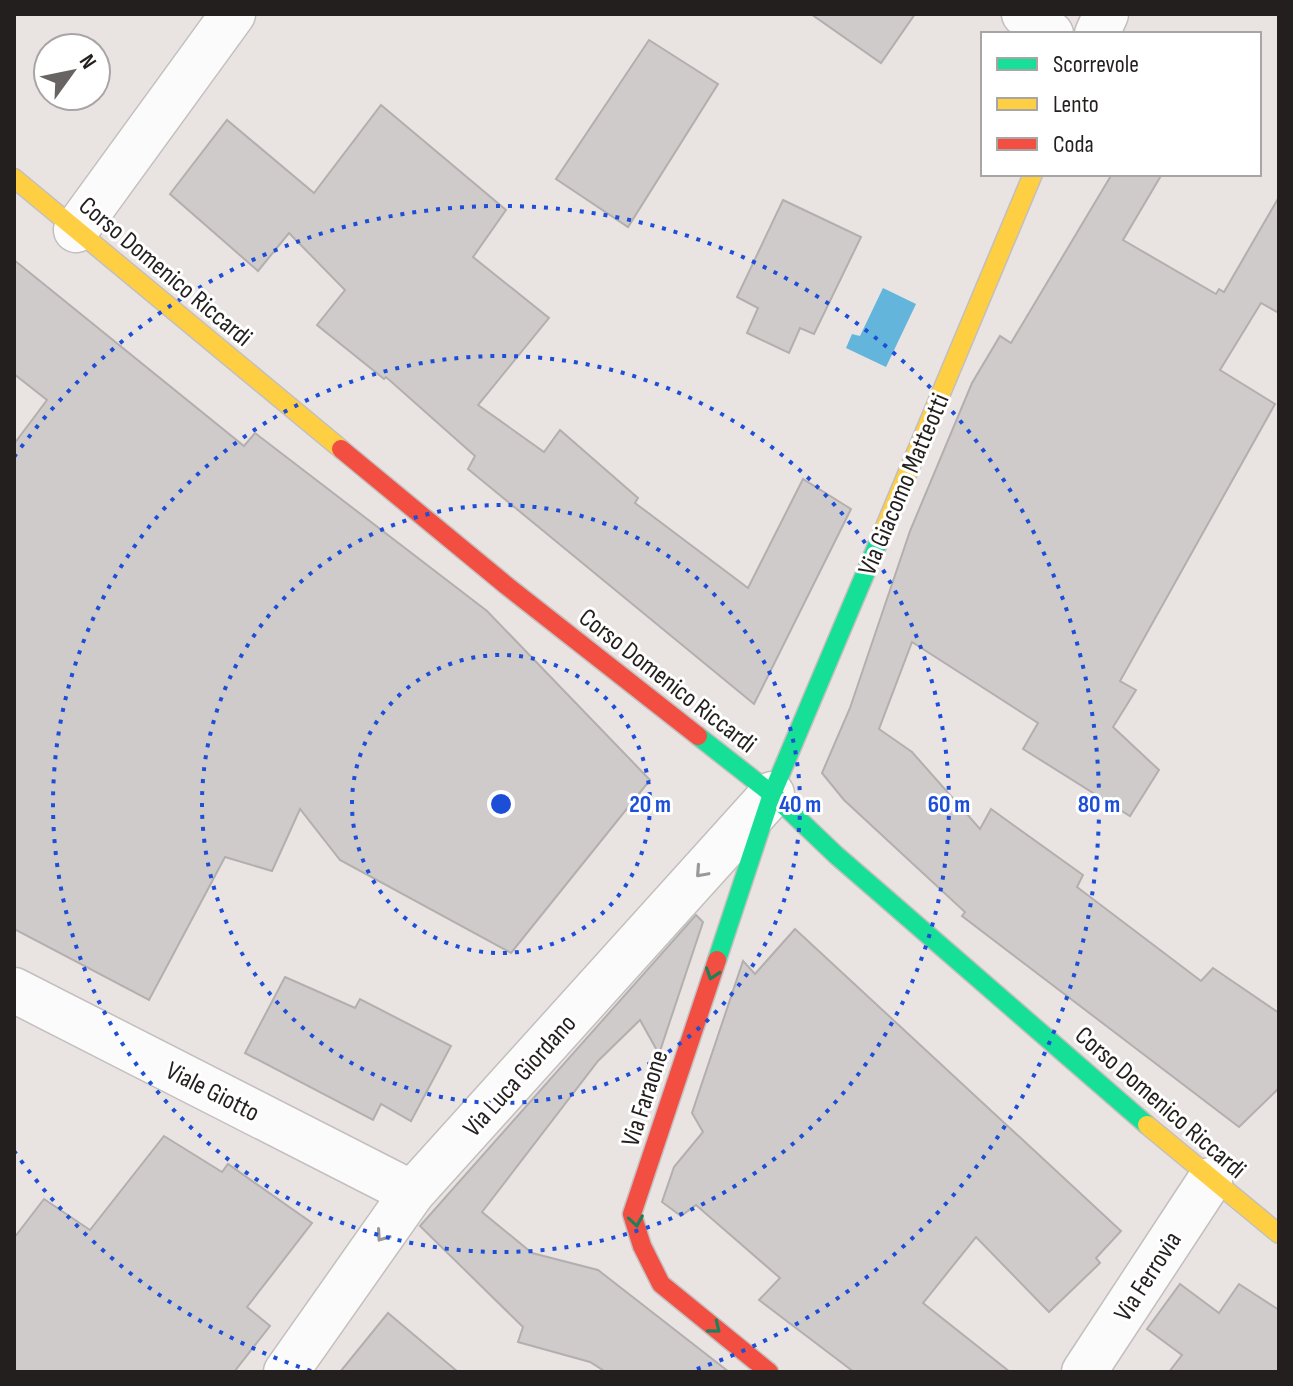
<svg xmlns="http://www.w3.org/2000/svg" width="1293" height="1386" font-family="'Sofia Sans Condensed',sans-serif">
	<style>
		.water { fill: #63b5db }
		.building { fill: #d0cbcb; stroke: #b3afae; stroke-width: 2 }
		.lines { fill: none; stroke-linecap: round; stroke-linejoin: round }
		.street-casing { stroke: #c3bfbe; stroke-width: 47 }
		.fast-casing { stroke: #c3bfbe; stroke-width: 21 }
		.slow-casing { stroke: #c3bfbe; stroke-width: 21 }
		.jam-casing { stroke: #c3bfbe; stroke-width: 21 }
		.street { stroke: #fcfbfb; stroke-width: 44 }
		.fast { stroke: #16e098; stroke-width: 18 }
		.slow { stroke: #ffcf43; stroke-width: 18 }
		.jam { stroke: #f24e42; stroke-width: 18 }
		.oneway { stroke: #9a9898 }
		.oneway2 { stroke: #1c805b }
		.ring { fill: none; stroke: #1d4ed8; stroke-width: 4; stroke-dasharray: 4 8 }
		.labels { text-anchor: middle; stroke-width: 6; stroke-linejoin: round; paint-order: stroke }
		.street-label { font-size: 26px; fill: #231f1e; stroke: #fff }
		.centre { fill: #1d4ed8; stroke: #fff; stroke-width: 4 }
		.ring-label { font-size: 24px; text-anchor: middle; font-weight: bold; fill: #1d4ed8; stroke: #fff; stroke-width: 6; stroke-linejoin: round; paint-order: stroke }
	</style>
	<rect width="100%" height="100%" fill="#e9e3e2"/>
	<!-- water -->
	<path class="water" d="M 883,288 L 916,304 L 886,367 L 846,348 L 852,334 L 860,336 Z"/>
	<!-- building -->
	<g class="building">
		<path d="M 811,14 L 915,14 L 881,63 Z"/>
		<path d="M 649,40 L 718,84 L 628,227 L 556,179 Z"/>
		<path d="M 381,105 L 506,210 L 473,257 L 549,318 L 478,405 L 544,452 L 560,430 L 638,498 L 635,503 L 748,588 L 803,479 L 851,509 L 754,704 L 468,469 L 475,456 L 386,377 L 384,379 L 317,325 L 345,290 L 289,233 L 258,271 L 170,194 L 227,120 L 314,193 Z"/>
		<path d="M 1112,174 L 1162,174 L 1123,240 L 1216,294 L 1219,289 L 1224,292 L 1279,197 L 1279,313 L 1261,303 L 1220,370 L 1275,404 L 1120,681 L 1136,690 L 1113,727 L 1159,770 L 1130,816 L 1023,749 L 1038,723 L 912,642 L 879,729 L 912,752 L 980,829 L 991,809 L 1083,875 L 1077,887 L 1201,981 L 1213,968 L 1279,1013 L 1279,1088 L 1239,1127 L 962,916 L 965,912 L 844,800 L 822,773 L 850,708 L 910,531 L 972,383 L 1000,336 L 1011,343 Z"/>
		<path d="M 783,200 L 861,237 L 814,334 L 800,328 L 789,353 L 747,333 L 758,308 L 737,297 Z"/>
		<path d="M 14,260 L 244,446 L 255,433 L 487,611 L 650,780 L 511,953 L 340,860 L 300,809 L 272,871 L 225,857 L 149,1000 L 14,929 L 14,444 L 47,400 L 14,374 Z"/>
		<path d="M 696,915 L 703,922 L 659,1054 L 640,1020 L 598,1061 L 482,1212 L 532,1253 L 598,1270 L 729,1372 L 606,1372 L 590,1362 L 518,1342 L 523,1327 L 420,1226 Z"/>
		<path d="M 795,929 L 1121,1231 L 1096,1258 L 1100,1263 L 1049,1312 L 976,1237 L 923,1303 L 1010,1372 L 854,1372 L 759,1300 L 780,1278 L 696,1205 L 681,1216 L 662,1202 L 674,1167 L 703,1132 L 692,1113 L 743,961 L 755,974 Z"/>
		<path d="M 285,977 L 355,1008 L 360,999 L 451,1046 L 411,1121 L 381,1104 L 373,1120 L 245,1053 Z"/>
		<path d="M 164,1136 L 222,1172 L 228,1164 L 312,1223 L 247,1307 L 270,1326 L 234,1372 L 14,1372 L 14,1238 L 44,1199 L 90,1230 Z"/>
		<path d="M 1180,1284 L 1219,1313 L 1239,1284 L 1279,1310 L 1279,1372 L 1169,1372 L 1182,1355 L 1147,1329 Z"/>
		<path d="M 388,1313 L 458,1372 L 340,1372 Z"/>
	</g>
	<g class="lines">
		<!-- street casing -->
		<g class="street-casing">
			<g id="street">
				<path d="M 1024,14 L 1051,34"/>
				<path d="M 1097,34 L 1106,14"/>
				<path d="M 76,230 L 233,14"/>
				<path d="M 14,990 L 412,1193"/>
				<path d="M 286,1372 L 412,1193 L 772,794"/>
				<path d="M 1084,1372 L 1210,1180"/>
			</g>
		</g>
		<!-- fast casing -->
		<g class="fast-casing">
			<g id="fast">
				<path d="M 698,736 L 772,794 L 836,855 L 1147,1125"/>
				<path d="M 717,960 L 772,794 L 884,529"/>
			</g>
		</g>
		<!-- slow casing -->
		<g class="slow-casing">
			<g id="slow">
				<path d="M 14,178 L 341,449"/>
				<path d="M 884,529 L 1033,174"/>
				<path d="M 1147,1125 L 1279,1234"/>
			</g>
		</g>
		<!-- jam casing -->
		<g class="jam-casing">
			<g id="jam">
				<path d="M 341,449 L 507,586 L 698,736"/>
				<path d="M 717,960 L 632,1214 L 642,1246 L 661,1284 L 769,1372"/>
			</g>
		</g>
		<!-- street -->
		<use href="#street" class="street"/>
		<!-- fast -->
		<use href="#fast" class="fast"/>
		<!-- slow -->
		<use href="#slow" class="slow"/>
		<!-- jam -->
		<use href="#jam" class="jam"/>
	</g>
	<!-- one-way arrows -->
	<defs><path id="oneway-chevron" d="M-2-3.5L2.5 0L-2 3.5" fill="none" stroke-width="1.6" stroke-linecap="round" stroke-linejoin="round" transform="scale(2)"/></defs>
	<g class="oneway">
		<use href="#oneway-chevron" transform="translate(701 872) rotate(132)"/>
		<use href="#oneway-chevron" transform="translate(382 1236) rotate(125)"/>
	</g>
	<g class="oneway2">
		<use href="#oneway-chevron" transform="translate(712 974) rotate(108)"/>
		<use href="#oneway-chevron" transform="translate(636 1221) rotate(81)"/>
		<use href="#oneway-chevron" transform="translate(715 1328) rotate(39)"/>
	</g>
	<!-- distance rings -->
	<g class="ring">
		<circle cx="501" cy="804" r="149"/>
		<circle cx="501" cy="804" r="299"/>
		<circle cx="501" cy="804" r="448"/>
		<path d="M311 1371A598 598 0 0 1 14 1151M14 457A598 598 0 1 1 691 1371"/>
	</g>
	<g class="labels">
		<!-- street labels -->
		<g class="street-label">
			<text transform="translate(166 271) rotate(40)" y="9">Corso Domenico Riccardi</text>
			<text transform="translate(903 484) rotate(-67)" y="9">Via Giacomo Matteotti</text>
			<text transform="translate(668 680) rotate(38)" y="9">Corso Domenico Riccardi</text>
			<text transform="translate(519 1075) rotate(-48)" y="9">Via Luca Giordano</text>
			<text transform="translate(213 1091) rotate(27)" y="9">Viale Giotto</text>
			<text transform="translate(644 1098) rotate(-72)" y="9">Via Faraone</text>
			<text transform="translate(1161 1102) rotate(41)" y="9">Corso Domenico Riccardi</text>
			<text transform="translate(1147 1276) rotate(-57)" y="9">Via Ferrovia</text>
		</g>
	</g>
	<circle cx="501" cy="804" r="12" class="centre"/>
	<g class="ring-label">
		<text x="650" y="812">20 m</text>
		<text x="800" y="812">40 m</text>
		<text x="949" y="812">60 m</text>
		<text x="1099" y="812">80 m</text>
	</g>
	<!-- border -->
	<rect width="1293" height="1386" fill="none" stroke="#231f1e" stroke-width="32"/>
	<!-- legend -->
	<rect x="981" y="32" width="280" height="144" fill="#ffffff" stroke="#a7a5a5" stroke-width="2"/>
	<rect x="997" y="58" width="40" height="12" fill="#16e098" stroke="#a7a5a5" stroke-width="2"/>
	<text x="1053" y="72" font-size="24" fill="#231f1e">Scorrevole</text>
	<rect x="997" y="98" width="40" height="12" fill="#ffcf43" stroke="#a7a5a5" stroke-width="2"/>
	<text x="1053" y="112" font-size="24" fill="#231f1e">Lento</text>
	<rect x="997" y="138" width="40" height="12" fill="#f24e42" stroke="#a7a5a5" stroke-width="2"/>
	<text x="1053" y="152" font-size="24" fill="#231f1e">Coda</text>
	<!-- north arrow -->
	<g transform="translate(72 72) rotate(57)"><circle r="38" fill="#ffffff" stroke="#a7a5a5" stroke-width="2"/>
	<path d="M0-6L14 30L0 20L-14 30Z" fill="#686463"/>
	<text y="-12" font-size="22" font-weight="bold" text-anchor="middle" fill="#231f1e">N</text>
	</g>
</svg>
